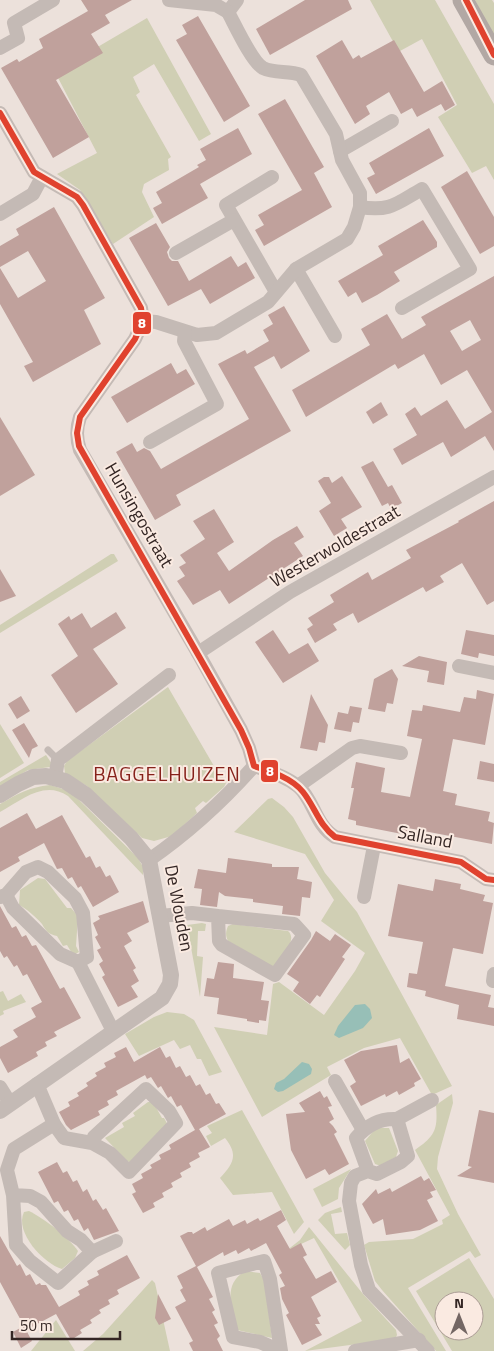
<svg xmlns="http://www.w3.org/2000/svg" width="494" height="1351" font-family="'Titillium Web',sans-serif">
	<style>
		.green { fill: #d0cfb4; fill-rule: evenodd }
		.water { fill: #97bfb7 }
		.building { fill: #c0a19c; fill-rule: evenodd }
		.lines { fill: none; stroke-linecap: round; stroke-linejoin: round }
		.service { stroke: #c4bab5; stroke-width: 7 }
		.minor { stroke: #c4bab5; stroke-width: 14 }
		.tertiary { stroke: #c4bab5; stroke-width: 16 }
		.primary { stroke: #b2a8a4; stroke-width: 21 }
		.bus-1-casing { stroke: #faeae1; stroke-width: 10 }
		.bus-1 { stroke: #e0422e; stroke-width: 6 }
		.labels { text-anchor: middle; stroke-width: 4; stroke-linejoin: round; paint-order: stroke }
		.street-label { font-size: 18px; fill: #342624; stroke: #faeae1 }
		.quarter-label { font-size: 20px; letter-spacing: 1px; fill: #86211a; stroke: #faeae1 }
		.line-badge { stroke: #faeae1; stroke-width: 2 }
		.badge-label { font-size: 14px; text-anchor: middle; font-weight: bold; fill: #fff }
	</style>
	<rect width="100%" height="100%" fill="#ece1db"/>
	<!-- green -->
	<g class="green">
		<path d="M 370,0 L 435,0 L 494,104 L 494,180 L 486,166 L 472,173 L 438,117 L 457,105 L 422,39 L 400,51 L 396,47 Z"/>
		<path d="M 475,0 L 492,0 L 494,3 L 494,38 Z"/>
		<path d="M 147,18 L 211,134 L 199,141 L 154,64 L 133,77 L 140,92 L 136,95 L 171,157 L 168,159 L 169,170 L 144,184 L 142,192 L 154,217 L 113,244 L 80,190 L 57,174 L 97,153 L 55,72 Z"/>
		<path d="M 111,554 L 114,554 L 118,561 L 0,633 L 0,625 Z"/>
		<path d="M 168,687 L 218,773 L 227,781 L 224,787 L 206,803 L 203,801 L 195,808 L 197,813 L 172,836 L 154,841 L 142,838 L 87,786 L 65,773 L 64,766 L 67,761 Z"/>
		<path d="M 0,724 L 24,763 L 0,778 Z"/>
		<path d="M 46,755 L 52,764 L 50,767 L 28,770 L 0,787 L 0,782 Z"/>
		<path d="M 50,785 L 70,791 L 138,858 L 143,867 L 143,875 L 68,796 C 44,780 22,800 0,812 L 0,804 C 18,794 29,787 50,785 Z"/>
		<path d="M 272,798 L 284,807 L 293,817 L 325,873 L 357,912 L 452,1086 L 432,1095 L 400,1038 L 364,1048 L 327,1067 L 331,1075 L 262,1117 L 214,1027 L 267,1035 L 273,984 L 279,982 L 324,1015 L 355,971 L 365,953 L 321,921 L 334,900 L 305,854 L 234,832 L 268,799 Z"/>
		<path d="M 38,878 L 45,879 L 67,908 L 71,908 L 78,916 L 76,946 L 79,952 L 73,955 L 67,945 L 63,946 L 57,936 C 48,934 46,931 42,924 C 37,918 26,908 19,905 L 20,890 Z"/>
		<path d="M 202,923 L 206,924 L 205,931 L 198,931 L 197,956 L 203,957 L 200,997 L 187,925 Z"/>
		<path d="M 233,924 L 288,931 C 298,940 282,956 276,966 L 271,966 L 228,941 C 225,935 226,931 228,926 Z"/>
		<path d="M 3,991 L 8,1001 L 21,994 L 26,1002 L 3,1011 L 4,1014 L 0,1016 L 0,992 Z"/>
		<path d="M 167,1012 L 184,1014 L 194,1020 L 222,1072 L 209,1076 L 201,1059 L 197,1059 L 190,1045 L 180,1049 L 174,1040 L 139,1056 L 125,1034 L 154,1017 Z"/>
		<path d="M 452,1094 L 453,1103 L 438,1157 L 437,1169 L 458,1214 L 481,1255 L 475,1258 L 470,1251 L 408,1288 L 446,1351 L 436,1351 L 382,1290 L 375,1281 L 364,1245 L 369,1242 L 413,1239 L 443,1224 L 442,1220 L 450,1215 L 415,1150 C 435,1136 438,1130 436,1105 Z"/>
		<path d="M 148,1102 L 153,1102 L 162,1118 L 164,1118 L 169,1127 L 131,1163 L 127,1161 L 105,1138 L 124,1127 L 122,1123 L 135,1116 L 133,1113 Z"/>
		<path d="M 242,1110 L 304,1222 L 294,1234 L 272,1192 L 233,1195 L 220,1178 C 233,1164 239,1155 225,1138 L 211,1146 L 206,1136 L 212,1133 L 207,1126 Z"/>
		<path d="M 376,1128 L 389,1128 L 398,1151 L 396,1157 L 381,1166 L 375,1164 L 365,1141 Z"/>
		<path d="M 351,1169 L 339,1188 L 338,1199 L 322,1207 L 313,1189 Z"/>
		<path d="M 341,1207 L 342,1212 L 331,1214 L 335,1234 L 347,1233 L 350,1245 L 345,1250 L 318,1220 L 325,1213 Z"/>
		<path d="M 29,1211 C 45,1219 68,1237 78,1251 L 75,1258 L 62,1269 C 44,1264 14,1232 24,1212 Z"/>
		<path d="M 309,1227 L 363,1294 L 396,1330 L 397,1335 L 395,1339 L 305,1351 L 362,1321 L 314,1238 L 286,1251 L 300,1240 Z"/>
		<path d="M 469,1258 L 494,1299 L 494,1351 L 452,1351 L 416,1291 ZM 444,1301 L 474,1301 L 474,1331 L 444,1331 Z"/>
		<path d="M 245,1271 L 260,1273 L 265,1282 L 272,1338 L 237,1330 C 232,1308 222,1285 245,1271 Z"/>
		<path d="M 152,1280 L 155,1283 L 170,1351 L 83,1351 L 103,1334 Z"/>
		<path d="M 56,1320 L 75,1351 L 31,1351 Z"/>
	</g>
	<!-- water -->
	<g class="water">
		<path d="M 365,1004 L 370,1009 L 372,1018 L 363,1028 L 339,1038 L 334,1035 L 338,1026 L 355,1005 Z"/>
		<path d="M 302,1062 L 309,1064 L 312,1069 L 311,1074 L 283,1091 L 278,1092 L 274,1089 L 276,1083 L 284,1079 Z"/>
	</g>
	<!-- building -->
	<g class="building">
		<path d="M 81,0 L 132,0 L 105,15 L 110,23 L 91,34 L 103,53 L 56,80 L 89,137 L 53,158 L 1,68 L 17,59 L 19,62 L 43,48 L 39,39 L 88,11 Z"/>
		<path d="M 305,0 L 348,0 L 352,9 L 270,55 L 256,29 Z"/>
		<path d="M 198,16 L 250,106 L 224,122 L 176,40 L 187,34 L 182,25 Z"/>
		<path d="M 342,40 L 353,59 L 359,55 L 361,58 L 394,40 L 424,92 L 442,81 L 455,105 L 445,111 L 441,104 L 417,117 L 412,108 L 401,114 L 389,92 L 366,106 L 370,114 L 355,124 L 316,56 Z"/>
		<path d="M 285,99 L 324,167 L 314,173 L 332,207 L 264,246 L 255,230 L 264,225 L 258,215 L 302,190 L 258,114 Z"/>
		<path d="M 238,128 L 252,154 L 200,184 L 208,198 L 162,224 L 153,208 L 162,203 L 156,192 L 199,167 L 197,165 L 206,160 L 200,149 Z"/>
		<path d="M 429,128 L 444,156 L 376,194 L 367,178 L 375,174 L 369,163 Z"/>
		<path d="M 467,171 L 494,217 L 494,246 L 480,254 L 441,187 Z"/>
		<path d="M 54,207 L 105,298 L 84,310 L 101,344 L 33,382 L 24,366 L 33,362 L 0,304 L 0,268 L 18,298 L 46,281 L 28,251 L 0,267 L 0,246 L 19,235 L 16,229 Z"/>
		<path d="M 423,220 L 437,242 L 437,247 L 394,272 L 400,281 L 377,295 L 362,303 L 356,292 L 348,297 L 338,281 L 383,255 L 378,246 Z"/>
		<path d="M 156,223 L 170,247 L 167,252 L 169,258 L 172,261 L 178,261 L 189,281 L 231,256 L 238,267 L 246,262 L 255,278 L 210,304 L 201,289 L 168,306 L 129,238 Z"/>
		<path d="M 494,276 L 494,451 L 485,436 L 451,457 L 443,442 L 402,465 L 393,449 L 417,435 L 405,414 L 415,407 L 421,416 L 447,400 L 465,429 L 492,412 L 467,370 L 441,385 L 424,354 L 398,369 L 395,364 L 306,417 L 292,390 L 370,345 L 361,329 L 387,314 L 402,339 L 426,325 L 421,317 ZM 470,320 L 481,340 L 462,351 L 450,331 Z"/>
		<path d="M 284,306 L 310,351 L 281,369 L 274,356 L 254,367 L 291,431 L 176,495 L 181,505 L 155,520 L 116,452 L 132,443 L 137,452 L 144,448 L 150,451 L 161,469 L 249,419 L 218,364 L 245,350 L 247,354 L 269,341 L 263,330 L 273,324 L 268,315 Z"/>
		<path d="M 171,363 L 177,374 L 186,369 L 195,384 L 127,423 L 111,397 Z"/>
		<path d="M 381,402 L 388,415 L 373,424 L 366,412 Z"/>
		<path d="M 0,417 L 35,475 L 0,496 Z"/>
		<path d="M 373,461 L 388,487 L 392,485 L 402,503 L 391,509 L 388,503 L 382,506 L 361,467 Z"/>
		<path d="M 342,476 L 362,507 L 341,519 L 347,528 L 334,536 L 319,511 L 331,503 L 318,481 L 324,477 L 329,477 L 332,483 Z"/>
		<path d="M 494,501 L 494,601 L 487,605 L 462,563 L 440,576 L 444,582 L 426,592 L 423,587 L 358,623 L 353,613 L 333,624 L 337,630 L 315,643 L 307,629 L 313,625 L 308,618 L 334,602 L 330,595 L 368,572 L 372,580 L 411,558 L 406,550 L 459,522 L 458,521 Z"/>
		<path d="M 214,509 L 234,542 L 217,553 L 229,571 L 273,540 L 297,526 L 304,537 L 294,543 L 303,556 L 229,604 L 220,590 L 193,605 L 177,581 L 185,576 L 179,567 L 186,563 L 180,555 L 205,539 L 193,521 Z"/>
		<path d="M 0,569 L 16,596 L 0,602 Z"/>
		<path d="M 116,612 L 126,628 L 93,649 L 118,684 L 76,713 L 51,675 L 78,656 L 58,624 L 69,616 L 71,620 L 82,613 L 91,628 Z"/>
		<path d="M 273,630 L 289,654 L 308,643 L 319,661 L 283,683 L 255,642 Z"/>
		<path d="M 466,630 L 494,635 L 494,656 L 479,653 L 478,658 L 461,654 Z"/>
		<path d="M 419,656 L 447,662 L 444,685 L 427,682 L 429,671 L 402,666 Z"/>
		<path d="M 392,669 L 398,679 L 393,704 L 387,703 L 385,712 L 368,709 L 374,679 Z"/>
		<path d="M 477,690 L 494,694 L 485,745 L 453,739 L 443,791 L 457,794 L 455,805 L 490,812 L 488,821 L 494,823 L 492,844 L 408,828 L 407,835 L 356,825 L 356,821 L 348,819 L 354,788 L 351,788 L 356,762 L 385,768 L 381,792 L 410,797 L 422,739 L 407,736 L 412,710 L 422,711 L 423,705 L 460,712 L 464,697 L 476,699 Z"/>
		<path d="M 311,694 L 328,725 L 325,743 L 319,742 L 317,751 L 300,748 Z"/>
		<path d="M 21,696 L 30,711 L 17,719 L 8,704 Z"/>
		<path d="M 350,706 L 362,708 L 359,723 L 353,722 L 351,732 L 334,729 L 338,712 L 348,714 Z"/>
		<path d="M 24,723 L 38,746 L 32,749 L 29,758 L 12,730 Z"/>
		<path d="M 480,761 L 494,764 L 494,782 L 477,779 Z"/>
		<path d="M 27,813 L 36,829 L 62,815 L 86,858 L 90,856 L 96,868 L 100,866 L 106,877 L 110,875 L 119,892 L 93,907 L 81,886 L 78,888 L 72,877 L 68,879 L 62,868 L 57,869 L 44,843 L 18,857 L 20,861 L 0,872 L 0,828 Z"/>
		<path d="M 228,858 L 272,864 L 272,867 L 299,867 L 297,879 L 312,882 L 310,898 L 302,897 L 300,916 L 282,914 L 283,906 L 253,902 L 253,899 L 225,896 L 219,892 L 217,907 L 200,905 L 202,889 L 194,888 L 198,869 L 226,873 Z"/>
		<path d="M 435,879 L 461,884 L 460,889 L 485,895 L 483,901 L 493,903 L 483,954 L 453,948 L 445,986 L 491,995 L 488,1007 L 494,1008 L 494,1026 L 457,1019 L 459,1005 L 425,996 L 426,991 L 407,987 L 409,973 L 417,974 L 423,942 L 388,936 L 398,884 L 433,891 Z"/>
		<path d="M 143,901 L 149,922 L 127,933 L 132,941 L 124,946 L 136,968 L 133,970 L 139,981 L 131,986 L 138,997 L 118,1007 L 102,977 L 105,975 L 99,964 L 103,961 L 97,950 L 101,948 L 95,937 L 98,935 L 93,923 L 100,919 L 98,916 Z"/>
		<path d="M 0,906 L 12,928 L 16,926 L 22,937 L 26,935 L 32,946 L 36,945 L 60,989 L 64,987 L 81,1018 L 54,1032 L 57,1036 L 45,1042 L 47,1046 L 36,1052 L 38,1056 L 8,1073 L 0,1058 L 0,1047 L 18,1037 L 13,1030 L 36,1017 L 31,1008 L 42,1002 L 27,974 L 23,976 L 17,965 L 14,967 L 7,956 L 4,958 L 0,951 Z"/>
		<path d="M 316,931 L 330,941 L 335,934 L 351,945 L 342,957 L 345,959 L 320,997 L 317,995 L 310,1004 L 293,991 L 299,982 L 287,974 L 311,940 Z"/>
		<path d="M 218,962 L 234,964 L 233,978 L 264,982 L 261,1000 L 269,1001 L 266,1021 L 259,1020 L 259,1023 L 247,1021 L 247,1019 L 217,1014 L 219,998 L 204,996 L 207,978 L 214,979 Z"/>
		<path d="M 397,1045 L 400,1063 L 409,1058 L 421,1079 L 414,1083 L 415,1086 L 399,1095 L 397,1091 L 386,1097 L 385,1094 L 361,1106 L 350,1086 L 356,1082 L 344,1060 L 361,1051 Z"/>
		<path d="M 126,1047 L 134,1062 L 160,1047 L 166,1058 L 170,1056 L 176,1068 L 180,1066 L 186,1077 L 190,1075 L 196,1086 L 200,1084 L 206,1095 L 210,1093 L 216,1104 L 219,1103 L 226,1114 L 199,1129 L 210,1147 L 198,1153 L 200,1157 L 189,1163 L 191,1167 L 180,1173 L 182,1177 L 171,1183 L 173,1187 L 162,1193 L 164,1197 L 153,1203 L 155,1207 L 143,1213 L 132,1194 L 136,1192 L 132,1184 L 143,1178 L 141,1174 L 152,1168 L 150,1165 L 161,1159 L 159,1155 L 171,1149 L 169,1145 L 195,1130 L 181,1105 L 177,1107 L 171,1096 L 168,1098 L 161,1086 L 158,1088 L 151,1077 L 147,1079 L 145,1075 L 116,1091 L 118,1095 L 107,1101 L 109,1105 L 98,1111 L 100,1115 L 71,1130 L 66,1125 L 59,1112 L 70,1106 L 68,1102 L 79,1096 L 77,1093 L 88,1086 L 86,1083 L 97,1076 L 95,1073 L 106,1067 L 104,1063 L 116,1057 L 114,1053 Z"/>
		<path d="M 320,1091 L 324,1098 L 327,1096 L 332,1106 L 328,1107 L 334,1119 L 329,1122 L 333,1126 L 337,1132 L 334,1134 L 349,1164 L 329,1175 L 325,1169 L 306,1179 L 291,1150 L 286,1114 L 305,1112 L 299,1103 Z"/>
		<path d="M 479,1110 L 494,1113 L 494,1183 L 457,1176 L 472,1167 L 468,1166 Z"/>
		<path d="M 57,1162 L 63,1173 L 67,1171 L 73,1182 L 77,1180 L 83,1192 L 87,1189 L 93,1201 L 96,1199 L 103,1210 L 106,1208 L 119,1231 L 94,1240 L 88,1228 L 84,1231 L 78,1219 L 74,1221 L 68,1210 L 64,1212 L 58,1201 L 54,1203 L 38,1172 Z"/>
		<path d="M 421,1176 L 424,1181 L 429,1178 L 436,1190 L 430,1192 L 433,1197 L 427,1200 L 438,1221 L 420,1230 L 386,1235 L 383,1219 L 373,1224 L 362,1204 L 376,1189 L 378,1194 L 390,1188 L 392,1192 Z"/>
		<path d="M 281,1210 L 286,1220 L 277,1226 L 290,1249 L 301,1243 L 307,1255 L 303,1257 L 316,1279 L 331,1271 L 337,1282 L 311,1297 L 321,1316 L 317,1318 L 320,1324 L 315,1324 L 322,1335 L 302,1345 L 286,1315 L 289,1313 L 282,1299 L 280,1288 L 285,1286 L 279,1275 L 282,1273 L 266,1243 L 251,1251 L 249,1248 L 238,1254 L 236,1250 L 224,1256 L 223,1252 L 197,1267 L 213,1297 L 209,1299 L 215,1310 L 212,1312 L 218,1323 L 214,1325 L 220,1336 L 217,1339 L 223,1351 L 193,1351 L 189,1343 L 193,1341 L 175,1307 L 186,1301 L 180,1290 L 183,1288 L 177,1276 L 196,1266 L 180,1236 L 188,1232 L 192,1232 L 193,1234 L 205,1227 L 207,1231 L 229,1219 L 233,1226 L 245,1220 L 247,1224 L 258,1218 L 260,1221 Z"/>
		<path d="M 0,1236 L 17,1266 L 20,1264 L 26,1276 L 30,1274 L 36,1285 L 40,1283 L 41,1285 L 46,1285 L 59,1307 L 80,1295 L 78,1291 L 89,1285 L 87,1281 L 99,1275 L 97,1271 L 127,1255 L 140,1278 L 117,1290 L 119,1294 L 108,1300 L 110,1304 L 99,1310 L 101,1313 L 90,1320 L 92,1323 L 80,1330 L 82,1333 L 71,1340 L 56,1314 L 26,1330 L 32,1341 L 21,1348 L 13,1332 L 24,1326 L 0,1282 Z"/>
		<path d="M 158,1294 L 171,1319 L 159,1325 L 155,1318 Z"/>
	</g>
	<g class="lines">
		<!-- service -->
		<path class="service" d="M 48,750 L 58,760"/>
		<!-- minor -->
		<g class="minor">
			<path d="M 228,12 L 237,0"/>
			<path d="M 0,48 L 18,38 L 14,23 L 53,0"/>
			<path d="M 0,113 L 34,172 L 77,197 L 83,205 L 141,308 L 143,321 L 135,339 L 80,417 C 76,429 76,438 80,450 L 198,653 L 241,730 L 249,748 L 254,766"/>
			<path d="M 340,151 L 392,121"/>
			<path d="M 272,177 L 226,205 L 276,292"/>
			<path d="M 360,207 C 391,212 397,203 422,189 L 470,269 L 402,308"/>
			<path d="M 0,214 L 33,194 L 42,177"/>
			<path d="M 176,253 L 234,220"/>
			<path d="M 296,269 L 335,336"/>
			<path d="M 143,321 L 156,322 L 197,335 L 216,333 L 268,302 L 296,269 L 347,239 L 354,227 L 360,207 L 360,193 L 342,160 L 336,134 L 301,75 C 289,70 275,74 263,68 C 252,62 235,25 228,12 L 216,5 L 169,0"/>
			<path d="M 150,442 L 217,404 L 184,341 L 185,332"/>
			<path d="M 198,653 L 290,592 L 494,477"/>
			<path d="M 459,666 L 494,673"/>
			<path d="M 254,766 C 267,770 287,778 298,786 C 314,800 315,825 335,837 L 461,862 L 486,879 L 494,880"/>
			<path d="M 55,778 L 58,760 L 169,675"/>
			<path d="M 298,786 L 352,748 L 360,746 L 401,753"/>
			<path d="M 149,860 C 188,833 223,801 254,766"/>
			<path d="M 6,895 L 13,908 L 60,954 L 78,962"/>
			<path d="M 0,897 L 6,895 L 26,872 L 38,867 L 48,872 L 75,898 L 83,913 L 87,957 L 78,962 L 113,1031"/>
			<path d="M 364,897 L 374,846"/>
			<path d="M 160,916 L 192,913 L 218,916 L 219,941 L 222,945 L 275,975 L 304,935 L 294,924 L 218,916"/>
			<path d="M 493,981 L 494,974"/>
			<path d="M 335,1081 L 363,1130"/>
			<path d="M 37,1084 L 54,1124 L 64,1138 L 92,1143 L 110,1153 L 129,1172 L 176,1123 L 169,1111 L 146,1089 L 94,1137 L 92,1143"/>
			<path d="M 0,1087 L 10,1103"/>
			<path d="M 397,1119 L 432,1100"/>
			<path d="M 368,1171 L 356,1138 C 366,1126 380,1118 397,1119 L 408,1156 L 401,1162 L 377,1174 L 368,1171 L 355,1176 L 351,1183 L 349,1201 L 361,1265 L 369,1290 L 428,1351"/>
			<path d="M 13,1195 L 30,1196 L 41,1202 L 67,1231 L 81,1240 L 92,1252 L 58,1283 L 30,1261 L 16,1245 L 13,1195 L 7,1170 L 14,1149 L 54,1124"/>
			<path d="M 92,1252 L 116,1241"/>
			<path d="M 280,1351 L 260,1342 L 233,1337 L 218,1273 L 264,1261 L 270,1279 L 281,1351"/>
			<path d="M 355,1351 L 419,1340"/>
		</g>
		<!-- tertiary -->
		<path class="tertiary" d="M 0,795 L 18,784 L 33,777 L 46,776 L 65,781 L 86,795 L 131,838 L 149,860 L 171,975 L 170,984 L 162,998 L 0,1111"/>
		<!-- primary -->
		<path class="primary" d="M 463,0 L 494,55"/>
		<!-- bus-1 casing -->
		<g class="bus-1-casing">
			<g id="bus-1">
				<path d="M 466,0 L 494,55"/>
				<path d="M 0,113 L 34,172 L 77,197 L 83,205 L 141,308 L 143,321 L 135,339 L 80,417 L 77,433 L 79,446 L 241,730 L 249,748 L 254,766 C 270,771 292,778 303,792 C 315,807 319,825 335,837 L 461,862 L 486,879 L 494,880"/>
			</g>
		</g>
		<!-- bus-1 -->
		<use href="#bus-1" class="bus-1"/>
	</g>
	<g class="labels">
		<!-- street labels -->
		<g class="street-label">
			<text transform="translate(139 515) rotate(60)" y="6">Hunsingostraat</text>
			<text transform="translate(335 546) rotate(-30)" y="6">Westerwoldestraat</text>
			<text transform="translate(425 837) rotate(11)" y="6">Salland</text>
			<text transform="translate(179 908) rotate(79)" y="6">De Wouden</text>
		</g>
		<!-- quarter labels -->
		<g class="quarter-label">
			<text x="167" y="781">BAGGELHUIZEN</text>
		</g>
	</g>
	<g class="line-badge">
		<rect x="132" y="311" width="20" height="24" rx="5" fill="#e0422e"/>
		<rect x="260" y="759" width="19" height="24" rx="5" fill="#e0422e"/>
	</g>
	<g class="badge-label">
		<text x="142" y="328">8</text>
		<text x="270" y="776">8</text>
	</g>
	<!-- north arrow -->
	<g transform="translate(459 1316)"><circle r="24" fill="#faeae1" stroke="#ab9c95"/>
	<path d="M0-4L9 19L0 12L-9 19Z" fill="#746764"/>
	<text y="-8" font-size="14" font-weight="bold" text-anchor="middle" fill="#342624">N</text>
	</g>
	<!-- scale -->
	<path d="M12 1331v8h108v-8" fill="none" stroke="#342624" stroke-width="2.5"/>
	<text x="20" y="1331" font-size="15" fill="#342624" stroke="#faeae1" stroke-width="4" paint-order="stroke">50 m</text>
</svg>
